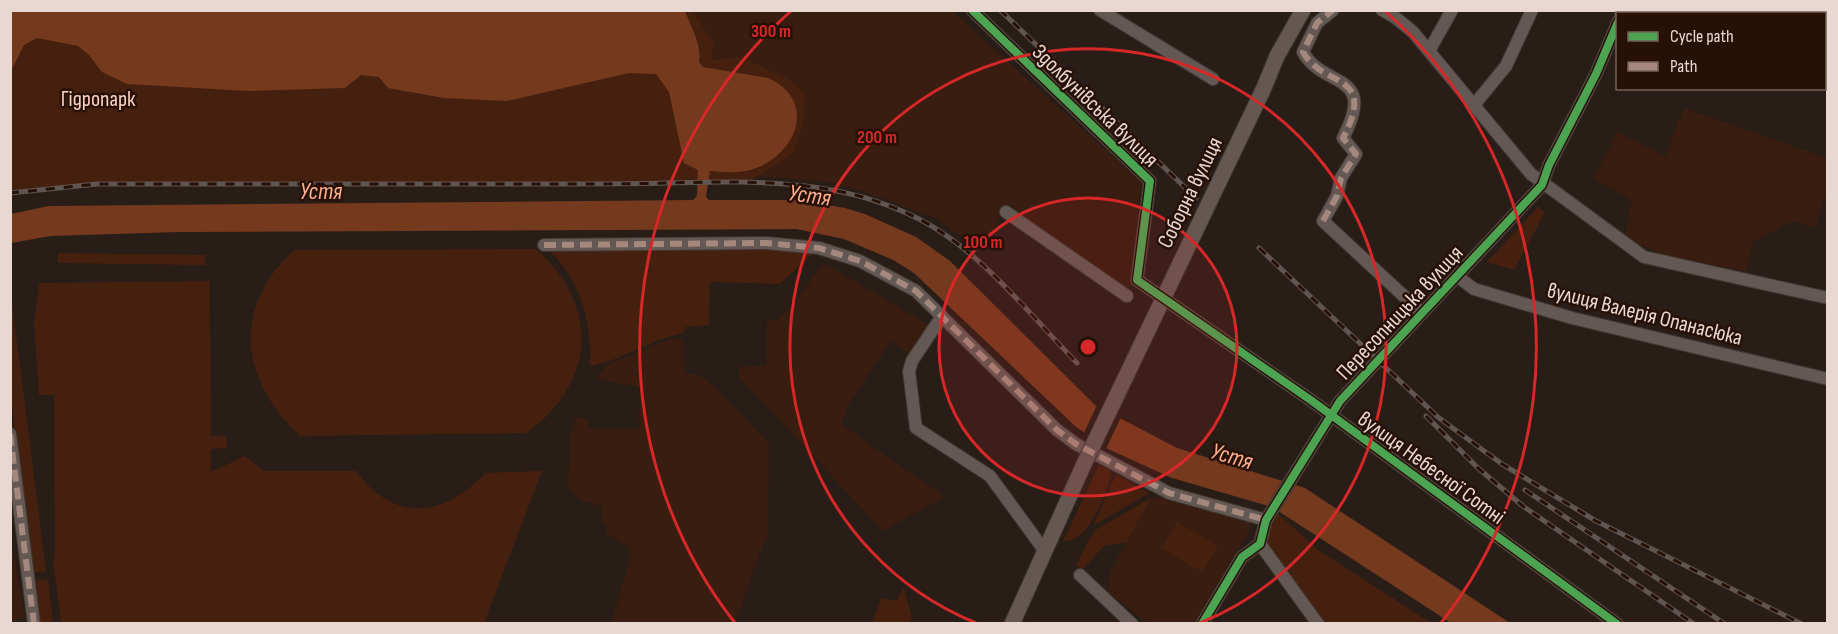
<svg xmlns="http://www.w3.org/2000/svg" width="1838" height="634" font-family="'Sofia Sans Condensed',sans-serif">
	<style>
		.built { fill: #381d10 }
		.green { fill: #46200f }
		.water { fill: #75391d }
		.pier { fill: #291d17 }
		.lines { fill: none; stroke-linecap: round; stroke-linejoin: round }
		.minor-casing { stroke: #423833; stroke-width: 14 }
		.major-casing { stroke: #423833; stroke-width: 17 }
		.minor { stroke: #635853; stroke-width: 12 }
		.major { stroke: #655852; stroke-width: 15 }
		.rail-casing { stroke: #605551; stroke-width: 5 }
		.rail { stroke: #271107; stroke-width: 3; stroke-dasharray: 9; stroke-linecap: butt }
		.major-bridge-casing { stroke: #423833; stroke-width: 17; stroke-linecap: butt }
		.major-bridge { stroke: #655852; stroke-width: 15 }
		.quiet { stroke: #a5887d; stroke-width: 6; stroke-dasharray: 12 6; stroke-linecap: butt }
		.cycleway-casing { stroke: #271107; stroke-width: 11 }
		.cycleway { stroke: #4ca352; stroke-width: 8 }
		.ring { fill: none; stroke: #d62828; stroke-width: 3 }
		.labels { text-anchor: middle; stroke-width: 5; stroke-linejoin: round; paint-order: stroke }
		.park-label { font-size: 22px; fill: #fdd4c3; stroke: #271107 }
		.street-label { font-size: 22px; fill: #e9d8d1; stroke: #271107 }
		.water-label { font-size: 24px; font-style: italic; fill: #fdaf8e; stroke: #271107 }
		.centre { fill: #d62828; stroke: #271107; stroke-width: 3 }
		.ring-label { font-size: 18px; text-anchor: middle; font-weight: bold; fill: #d62828; stroke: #271107; stroke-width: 5; stroke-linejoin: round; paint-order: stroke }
	</style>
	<rect width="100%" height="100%" fill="#291d17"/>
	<!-- built -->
	<g class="built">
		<path d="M 692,11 L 952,11 L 1141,182 L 1133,280 L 1128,293 L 1005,210 L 982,250 L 935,218 L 860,190 L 828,182 L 755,176 L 787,158 L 805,94 L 739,57 L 710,60 Z"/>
		<path d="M 1684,108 L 1827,158 L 1827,192 L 1815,228 L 1793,221 L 1754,241 L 1746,271 L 1666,256 L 1625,237 L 1632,200 L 1593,179 L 1617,132 L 1665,156 Z"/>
		<path d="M 826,264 L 929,325 L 909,354 L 891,341 L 848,406 L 841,424 L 945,497 L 883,531 L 739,377 L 739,367 L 767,366 L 767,321 L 777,320 L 791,308 L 821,266 Z"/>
		<path d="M 670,339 L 681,339 L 684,344 L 685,374 L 697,374 L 714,386 L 769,443 L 768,537 L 760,552 L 736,623 L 611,623 L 627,570 L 629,551 L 626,545 L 605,533 L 607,524 L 602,521 L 601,506 L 580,500 L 568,488 L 570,435 L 576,417 L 587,419 L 590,428 L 639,429 L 640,388 L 595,378 L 607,365 Z"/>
		<path d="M 1152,497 L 1162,497 L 1249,522 L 1249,532 L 1194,623 L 1149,623 L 1109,593 L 1110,572 Z"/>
		<path d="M 10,532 L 25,618 L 11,621 L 10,621 Z"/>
	</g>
	<!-- green -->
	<g class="green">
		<path d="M 11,11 L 692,11 L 714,42 L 711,60 L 739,57 L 785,77 L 805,93 L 803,124 L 794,151 L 787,158 L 751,180 L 631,184 L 97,184 L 11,193 Z"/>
		<path d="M 1538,207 L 1545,212 L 1514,270 L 1487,262 Z"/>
		<path d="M 544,245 L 819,248 L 780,284 L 710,282 L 709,325 L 685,327 L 684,333 C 651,339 623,360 590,366 C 591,315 581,281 544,245 Z"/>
		<path d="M 536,249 C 600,305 596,384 526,433 L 300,436 C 240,380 231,308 294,250 Z"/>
		<path d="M 58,253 L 205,255 L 205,265 L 58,263 Z"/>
		<path d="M 210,281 L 211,436 L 226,436 L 227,448 L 211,449 L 211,472 L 245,456 L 264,471 L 356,471 C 394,523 444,518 485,473 L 542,471 L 484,623 L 61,623 L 53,559 L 55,558 L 54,395 L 39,395 L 34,323 L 39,283 Z"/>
		<path d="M 10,288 L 46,571 L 33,573 L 11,400 Z"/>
		<path d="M 1099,465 L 1109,470 L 1111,475 C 1105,495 1089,543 1063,541 Z"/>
		<path d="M 1116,475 L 1149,493 L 1093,526 Z"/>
		<path d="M 1152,497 L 1126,543 L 1105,545 L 1082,570 L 1076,564 L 1094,531 Z"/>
		<path d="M 1274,510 L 1317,549 L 1431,623 L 1318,623 L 1260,534 Z"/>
		<path d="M 1177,522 L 1218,546 L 1202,572 L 1162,548 Z"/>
		<path d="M 48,579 L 53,623 L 39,623 L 34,581 Z"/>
		<path d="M 904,588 L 912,618 L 910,623 L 872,623 L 882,598 L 896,601 Z"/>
	</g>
	<!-- water -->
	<path class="water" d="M 11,11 L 685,11 C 691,27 702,45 699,62 L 703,67 L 768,78 C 816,99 799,152 756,168 C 742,174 725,172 710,171 L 706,197 L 709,200 L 800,200 L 845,208 L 865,214 L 916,237 L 950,261 L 1095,405 L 1177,448 L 1305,488 L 1510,623 L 1451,623 L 1272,507 L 1172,478 L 1108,449 L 1075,426 L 914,273 L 893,260 L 844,239 L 796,229 L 179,232 L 51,236 L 11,243 L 11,214 L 49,206 L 693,200 L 697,196 L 698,170 L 684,163 L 669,92 L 656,74 L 629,73 L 507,101 L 444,98 L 388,88 L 379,77 L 361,75 L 345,88 L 248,91 L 127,84 L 102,72 L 89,55 L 78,46 L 37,38 L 24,45 L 11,71 Z"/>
	<!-- pier -->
	<path class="pier" d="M 1098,403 L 1121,417 L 1105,451 L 1083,435 Z"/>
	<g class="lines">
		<!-- minor casing -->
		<g class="minor-casing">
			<g id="minor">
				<path d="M 972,10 L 1150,181 L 1137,280 L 1312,401 L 1617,624"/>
				<path d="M 1100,10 L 1213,79"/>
				<path d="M 1333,10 L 1317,23 L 1303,52 C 1323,89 1378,71 1343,138 L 1356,154 L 1341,178 L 1337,196 L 1323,221 L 1422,313"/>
				<path d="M 1382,10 L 1396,18 L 1413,32 L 1531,174 L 1644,257 L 1828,298"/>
				<path d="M 1691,10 L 1697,14"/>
				<path d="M 1621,14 L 1622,10"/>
				<path d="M 1789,14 L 1790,10"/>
				<path d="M 1429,51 L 1452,10"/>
				<path d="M 1824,74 L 1828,76"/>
				<path d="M 1474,105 L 1506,66 L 1532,10"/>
				<path d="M 1006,212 L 1127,296"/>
				<path d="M 544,245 L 766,243 L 819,248 L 860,261 L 916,291 L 1057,430 L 1076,444 L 1169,493 L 1266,520"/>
				<path d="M 1457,276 L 1474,289 L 1572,318 L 1828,379"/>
				<path d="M 942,316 L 912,361 L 909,371 L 916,428 L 990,476 L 1044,550"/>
				<path d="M 10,434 L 34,624"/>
				<path d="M 1260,544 L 1318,624"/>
				<path d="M 1080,575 L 1132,624"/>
				<path d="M 1202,624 L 1242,557 L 1260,544 L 1266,520 L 1340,401 L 1542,185 L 1549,165 L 1596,74 L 1618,22"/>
			</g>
		</g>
		<!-- major casing -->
		<g class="major-casing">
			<g id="major">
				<path d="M 1263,90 L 1277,56 L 1303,10"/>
				<path d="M 1012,624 L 1084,464"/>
			</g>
		</g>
		<!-- minor -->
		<use href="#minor" class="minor"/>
		<!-- major -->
		<use href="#major" class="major"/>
		<!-- rail casing -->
		<g class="rail-casing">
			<g id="rail">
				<path d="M 1000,10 L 1196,198"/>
				<path d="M 10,193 L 97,184 C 247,184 397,184 547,184 C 588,184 628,184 668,183 C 753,181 840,178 919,219 C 981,251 1028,313 1077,363"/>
				<path d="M 1259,248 L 1439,418 L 1502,464 L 1596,521 L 1802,624"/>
				<path d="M 1426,416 L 1479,469 L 1524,507 L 1694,624"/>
				<path d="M 1525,490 L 1725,624"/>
			</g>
		</g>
		<!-- rail -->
		<use href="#rail" class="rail"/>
		<!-- major-bridge casing -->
		<g class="major-bridge-casing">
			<path id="major-bridge" d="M 1084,464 L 1263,90"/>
		</g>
		<!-- major-bridge -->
		<use href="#major-bridge" class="major-bridge"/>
		<!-- quiet -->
		<g class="quiet">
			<path d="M 1323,221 L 1337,196 L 1341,178 L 1356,154 L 1343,138 C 1378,71 1323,89 1303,52 L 1317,23 L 1333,10"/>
			<path d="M 544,245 L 766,243 L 819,248 L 860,261 L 916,291 L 1057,430 L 1076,444 L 1169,493 L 1266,520"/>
			<path d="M 10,434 L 34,624"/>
		</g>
		<!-- cycleway casing -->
		<g class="cycleway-casing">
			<g id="cycleway">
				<path d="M 972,10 L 1150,181 L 1137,280 L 1312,401 L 1617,624"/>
				<path d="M 1202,624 L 1242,557 L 1260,544 L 1266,520 L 1340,401 L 1542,185 L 1549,165 L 1596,74 L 1618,22"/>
			</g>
		</g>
		<!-- cycleway -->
		<use href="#cycleway" class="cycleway"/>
	</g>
	<!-- distance rings -->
	<circle cx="1088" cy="347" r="149" fill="#d62828" fill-opacity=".12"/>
	<g class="ring">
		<circle cx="1088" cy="347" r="149"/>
		<path d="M976 623A298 298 0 1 1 1200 623"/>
		<path d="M735 623A448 448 0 0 1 791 11M1385 11A448 448 0 0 1 1441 623"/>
	</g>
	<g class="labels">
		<!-- park labels -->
		<g class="park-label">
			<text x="98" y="106">Гідропарк</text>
		</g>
		<!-- street labels -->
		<g class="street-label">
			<text transform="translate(1096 105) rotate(44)" y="8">Здолбунівська вулиця</text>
			<text transform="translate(1189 192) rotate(-64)" y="8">Соборна вулиця</text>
			<text transform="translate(1399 312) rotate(-47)" y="8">Пересопницька вулиця</text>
			<text transform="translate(1645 313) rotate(14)" y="8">вулиця Валерія Опанасюка</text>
			<text transform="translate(1432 467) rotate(36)" y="8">вулиця Небесної Сотні</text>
		</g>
		<!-- water labels -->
		<g class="water-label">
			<text x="321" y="199">Устя</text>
			<text transform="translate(810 195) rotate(8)" y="8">Устя</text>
			<text transform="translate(1232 456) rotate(16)" y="8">Устя</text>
		</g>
	</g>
	<circle cx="1088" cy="347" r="9" class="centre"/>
	<g class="ring-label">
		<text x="771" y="37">300 m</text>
		<text x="877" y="143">200 m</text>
		<text x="983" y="248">100 m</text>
	</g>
	<!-- border -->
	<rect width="1838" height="634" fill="none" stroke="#e9d8d1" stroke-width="24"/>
	<!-- legend -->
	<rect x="1616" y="12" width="210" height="78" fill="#271107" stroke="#756158" stroke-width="1.5"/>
	<rect x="1628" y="32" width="30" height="9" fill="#4ca352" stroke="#756158" stroke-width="1.5"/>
	<text x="1670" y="42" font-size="18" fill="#e9d8d1">Cycle path</text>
	<rect x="1628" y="62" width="30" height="9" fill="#a5887d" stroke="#756158" stroke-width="1.5"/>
	<text x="1670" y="72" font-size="18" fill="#e9d8d1">Path</text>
</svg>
